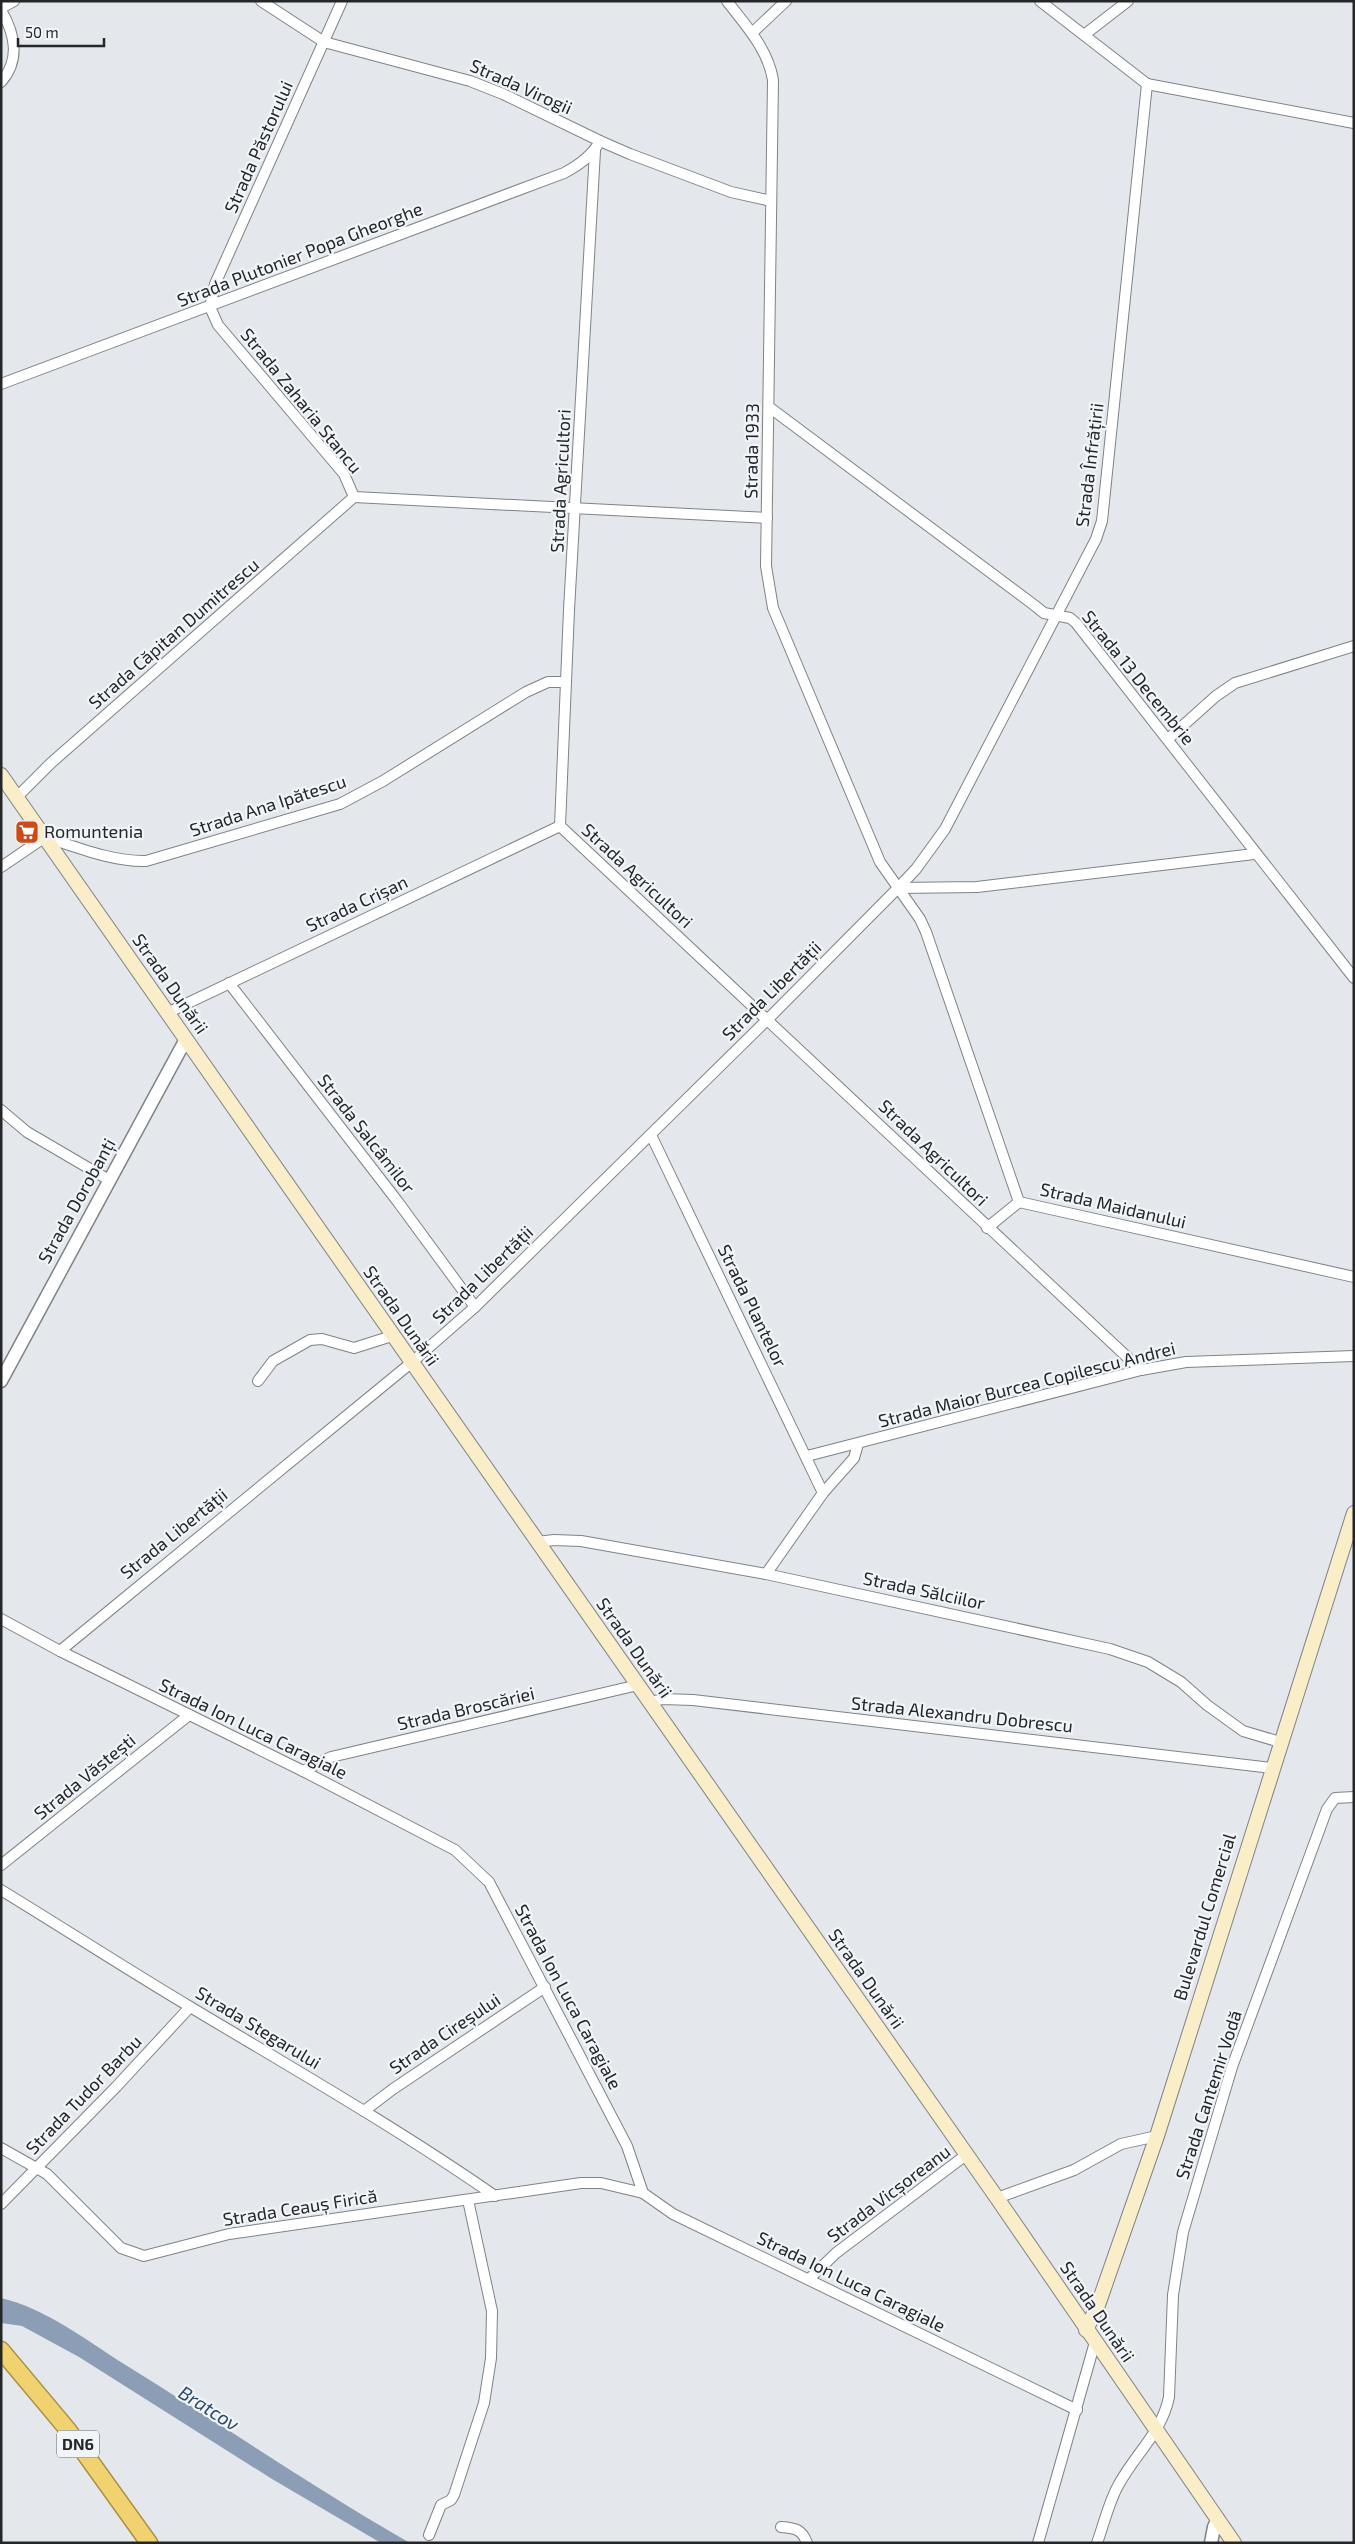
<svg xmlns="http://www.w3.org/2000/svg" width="1355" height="2544" font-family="'Exo 2',sans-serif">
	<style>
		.water { fill: #8c9eb6 }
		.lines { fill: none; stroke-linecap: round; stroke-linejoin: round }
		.minor-casing { stroke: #7f8386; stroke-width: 12 }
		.tertiary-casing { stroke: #7f8386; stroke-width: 15 }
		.secondary-casing { stroke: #7f8386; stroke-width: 16 }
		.trunk-casing { stroke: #a78e3e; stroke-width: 19 }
		.minor { stroke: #fff; stroke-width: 10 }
		.tertiary { stroke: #fff; stroke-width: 12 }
		.secondary { stroke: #faeec9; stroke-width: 14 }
		.trunk { stroke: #f0d26f; stroke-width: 16 }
		.labels { text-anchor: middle; stroke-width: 4.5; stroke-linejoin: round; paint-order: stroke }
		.shield { fill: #f1f5f9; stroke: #626466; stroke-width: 1 }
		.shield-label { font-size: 16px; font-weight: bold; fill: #242627 }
		.street-label { font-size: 18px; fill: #242627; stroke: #f1f5f9 }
		.poi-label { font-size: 18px; fill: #242627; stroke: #f1f5f9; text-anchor: start }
		.water-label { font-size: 19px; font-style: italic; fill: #2c486c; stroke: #f1f5f9 }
	</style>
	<rect width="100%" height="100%" fill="#e4e8ec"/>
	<!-- water -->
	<path class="water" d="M 1,2298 C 45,2308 86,2340 124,2364 C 220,2423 312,2487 410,2543 L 381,2543 L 272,2479 L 79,2357 L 22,2326 L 1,2323 Z"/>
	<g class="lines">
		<!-- minor casing -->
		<g class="minor-casing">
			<g id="minor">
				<path d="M 261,1 L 324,42 L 470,81 L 503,94 L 600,141 L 630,154 L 731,192 L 771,201"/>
				<path d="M 342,1 L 215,284 L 210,307 L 218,325 L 344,474 L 354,497"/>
				<path d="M 727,1 C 746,26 768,49 773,80 L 766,566 L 773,608 L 880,862 L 920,919 L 926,932 L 1019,1202 L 1354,1277"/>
				<path d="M 1040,1 L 1147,84 L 1354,123"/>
				<path d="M 1,8 L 14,1"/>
				<path d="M 1,10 C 15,34 21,59 1,82"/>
				<path d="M 752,33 L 786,1"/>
				<path d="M 1084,35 L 1128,1"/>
				<path d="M 595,151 L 569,610 L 560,826 L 1141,1370"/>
				<path d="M 1,384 L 564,173 C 579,165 592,156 600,141"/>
				<path d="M 769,407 L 1034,605 L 1044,613 L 1070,618 L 1076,623 L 1354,978"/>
				<path d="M 354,497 L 767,518"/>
				<path d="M 1168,739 L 1216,696 L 1235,683 L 1354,646"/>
				<path d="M 17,797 L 51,763 L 354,497"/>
				<path d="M 1,867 L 45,837 C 76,847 113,862 146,861 L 340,804 L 383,781 L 526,692 L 548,682 L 566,682"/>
				<path d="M 898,888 L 977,887 L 1254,854"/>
				<path d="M 229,983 L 398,1202 L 475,1307"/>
				<path d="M 167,1013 L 560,826"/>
				<path d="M 1,1110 L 27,1132 L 109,1180"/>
				<path d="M 651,1135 L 823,1493"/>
				<path d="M 987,1228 L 1019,1202"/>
				<path d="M 258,1381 L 273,1361 L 310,1340 L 322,1339 L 354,1348 L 392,1336"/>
				<path d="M 807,1456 L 1141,1370 L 1186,1362 L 1354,1356"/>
				<path d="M 537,1542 L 554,1540 L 581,1541 L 766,1574 L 1110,1649 L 1148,1662 L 1181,1682 L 1207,1705 L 1243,1731 L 1280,1742"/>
				<path d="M 766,1574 L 823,1493 L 854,1458 L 858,1444"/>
				<path d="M 1,1619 L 60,1651 L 303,1771 L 455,1850 L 489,1882 L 627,2146 L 643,2193 L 673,2214 L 1077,2410"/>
				<path d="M 60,1651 L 411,1363 L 475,1307 L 767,1020 L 898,888 L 916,869 L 945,829 L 1096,539 L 1102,521 L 1147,84"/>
				<path d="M 650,1702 L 663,1699 L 693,1700 L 1272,1768"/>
				<path d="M 303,1771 L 331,1757 L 638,1685"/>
				<path d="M 1,1865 L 189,1715"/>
				<path d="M 1,1890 C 65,1929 128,1970 192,2008 C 294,2069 397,2128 495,2196"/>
				<path d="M 364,2111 L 393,2089 L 545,1987"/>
				<path d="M 1,2148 L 47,2174 L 121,2248 L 144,2256 L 229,2234 L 581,2183 L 601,2183 L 643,2193"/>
				<path d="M 997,2198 L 1074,2170 L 1121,2144 L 1157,2136"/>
				<path d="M 1,2204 L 116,2087 L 190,2007"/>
				<path d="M 809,2279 L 836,2253 L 966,2155"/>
				<path d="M 781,2527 C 795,2528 802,2529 807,2543"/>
				<path d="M 429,2535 L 441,2505 L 451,2500 L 454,2495 L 484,2403 L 491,2358 L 492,2311 L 468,2200"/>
				<path d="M 1038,2543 L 1095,2342"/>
				<path d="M 1097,2543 C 1104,2524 1109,2501 1119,2484 C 1136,2453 1162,2432 1169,2397 L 1173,2295 L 1183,2232 L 1232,2067 L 1327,1809 L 1335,1798 L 1354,1797"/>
			</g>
		</g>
		<!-- tertiary casing -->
		<g class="tertiary-casing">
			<g id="tertiary">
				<path d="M 1,1381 L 186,1039"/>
				<path d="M 1211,2543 L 1214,2527 L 1218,2519"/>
			</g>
		</g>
		<!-- secondary casing -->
		<g class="secondary-casing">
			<g id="secondary">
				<path d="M 1,775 L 997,2198 L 1234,2543"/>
				<path d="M 1086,2330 L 1098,2305 L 1157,2136 L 1354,1513"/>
			</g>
		</g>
		<!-- trunk casing -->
		<g class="trunk-casing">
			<path id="trunk" d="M 1,2350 L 68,2430 L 149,2543"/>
		</g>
		<!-- minor -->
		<use href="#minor" class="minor"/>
		<!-- tertiary -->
		<use href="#tertiary" class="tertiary"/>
		<!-- secondary -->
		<use href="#secondary" class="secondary"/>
		<!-- trunk -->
		<use href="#trunk" class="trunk"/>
	</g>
	<!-- icons -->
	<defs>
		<g id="supermarket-square" transform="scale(1.25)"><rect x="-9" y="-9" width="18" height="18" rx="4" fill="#d04a15" stroke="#f1f5f9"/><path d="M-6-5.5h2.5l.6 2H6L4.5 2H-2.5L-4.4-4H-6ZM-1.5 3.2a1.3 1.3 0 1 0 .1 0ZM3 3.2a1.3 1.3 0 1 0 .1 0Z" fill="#fff"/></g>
	</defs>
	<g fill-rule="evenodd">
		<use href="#supermarket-square" x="27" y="832"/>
	</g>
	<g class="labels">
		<!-- shield labels -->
		<rect class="shield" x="57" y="2430.5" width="42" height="27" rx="4"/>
		<g class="shield-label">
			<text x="78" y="2450">DN6</text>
		</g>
		<!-- street labels -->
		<g class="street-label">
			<text transform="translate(521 87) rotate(24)" y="6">Strada Virogii</text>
			<text transform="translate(259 147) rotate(-66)" y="6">Strada Păstorului</text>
			<text transform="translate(300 255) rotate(-21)" y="6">Strada Plutonier Popa Gheorghe</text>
			<text transform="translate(301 401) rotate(51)" y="6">Strada Zaharia Stancu</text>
			<text transform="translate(752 451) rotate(-89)" y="6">Strada 1933</text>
			<text transform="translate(1090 465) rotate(-83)" y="6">Strada Înfrățirii</text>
			<text transform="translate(561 481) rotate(-87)" y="6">Strada Agricultori</text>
			<text transform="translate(174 634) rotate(-41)" y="6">Strada Căpitan Dumitrescu</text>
			<text transform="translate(1138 678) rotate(51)" y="6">Strada 13 Decembrie</text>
			<text transform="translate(268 806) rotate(-18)" y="6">Strada Ana Ipătescu</text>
			<text transform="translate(637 876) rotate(43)" y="6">Strada Agricultori</text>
			<text transform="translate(357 904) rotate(-25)" y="6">Strada Crișan</text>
			<text transform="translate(170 984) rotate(55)" y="6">Strada Dunării</text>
			<text transform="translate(772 991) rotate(-45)" y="6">Strada Libertății</text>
			<text transform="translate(366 1134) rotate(52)" y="6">Strada Salcâmilor</text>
			<text transform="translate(933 1153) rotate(44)" y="6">Strada Agricultori</text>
			<text transform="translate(77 1201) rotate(-61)" y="6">Strada Dorobanți</text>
			<text transform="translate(1113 1206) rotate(13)" y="6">Strada Maidanului</text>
			<text transform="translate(483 1275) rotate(-44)" y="6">Strada Libertății</text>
			<text transform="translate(752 1306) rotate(64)" y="6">Strada Plantelor</text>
			<text transform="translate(401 1316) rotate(55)" y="6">Strada Dunării</text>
			<text transform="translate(1027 1385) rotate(-14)" y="6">Strada Maior Burcea Copilescu Andrei</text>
			<text transform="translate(174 1534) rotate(-39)" y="6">Strada Libertății</text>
			<text transform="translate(924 1591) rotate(12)" y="6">Strada Sălciilor</text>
			<text transform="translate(634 1648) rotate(55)" y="6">Strada Dunării</text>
			<text transform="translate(466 1709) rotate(-13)" y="6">Strada Broscăriei</text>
			<text transform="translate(962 1715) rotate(6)" y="6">Strada Alexandru Dobrescu</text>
			<text transform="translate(253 1729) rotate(26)" y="6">Strada Ion Luca Caragiale</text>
			<text transform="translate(85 1777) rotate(-39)" y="6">Strada Văstești</text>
			<text transform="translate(1205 1917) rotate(-73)" y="6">Bulevardul Comercial</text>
			<text transform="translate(866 1979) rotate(55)" y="6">Strada Dunării</text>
			<text transform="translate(568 1997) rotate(62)" y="6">Strada Ion Luca Caragiale</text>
			<text transform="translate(258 2028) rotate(31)" y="6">Strada Stegarului</text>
			<text transform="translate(445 2034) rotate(-34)" y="6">Strada Cireșului</text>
			<text transform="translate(84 2095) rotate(-46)" y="6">Strada Tudor Barbu</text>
			<text transform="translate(1209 2095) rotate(-72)" y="6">Strada Cantemir Vodă</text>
			<text transform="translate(889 2194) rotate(-37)" y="6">Strada Vicșoreanu</text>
			<text transform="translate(300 2208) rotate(-9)" y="6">Strada Ceauș Firică</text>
			<text transform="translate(851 2282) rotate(26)" y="6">Strada Ion Luca Caragiale</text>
			<text transform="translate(1097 2312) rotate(56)" y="6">Strada Dunării</text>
		</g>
		<!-- poi labels -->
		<g class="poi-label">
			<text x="44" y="838">Romuntenia</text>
		</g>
		<!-- water labels -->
		<g class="water-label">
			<text transform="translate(209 2408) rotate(32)" y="7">Bratcov</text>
		</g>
	</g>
	<!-- border -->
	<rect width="1355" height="2544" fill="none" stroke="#242627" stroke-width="5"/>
	<!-- scale -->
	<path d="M18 38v8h86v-8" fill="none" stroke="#242627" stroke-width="2.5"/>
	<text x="25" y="38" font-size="15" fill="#242627" stroke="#f1f5f9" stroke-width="4" paint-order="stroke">50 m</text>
</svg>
